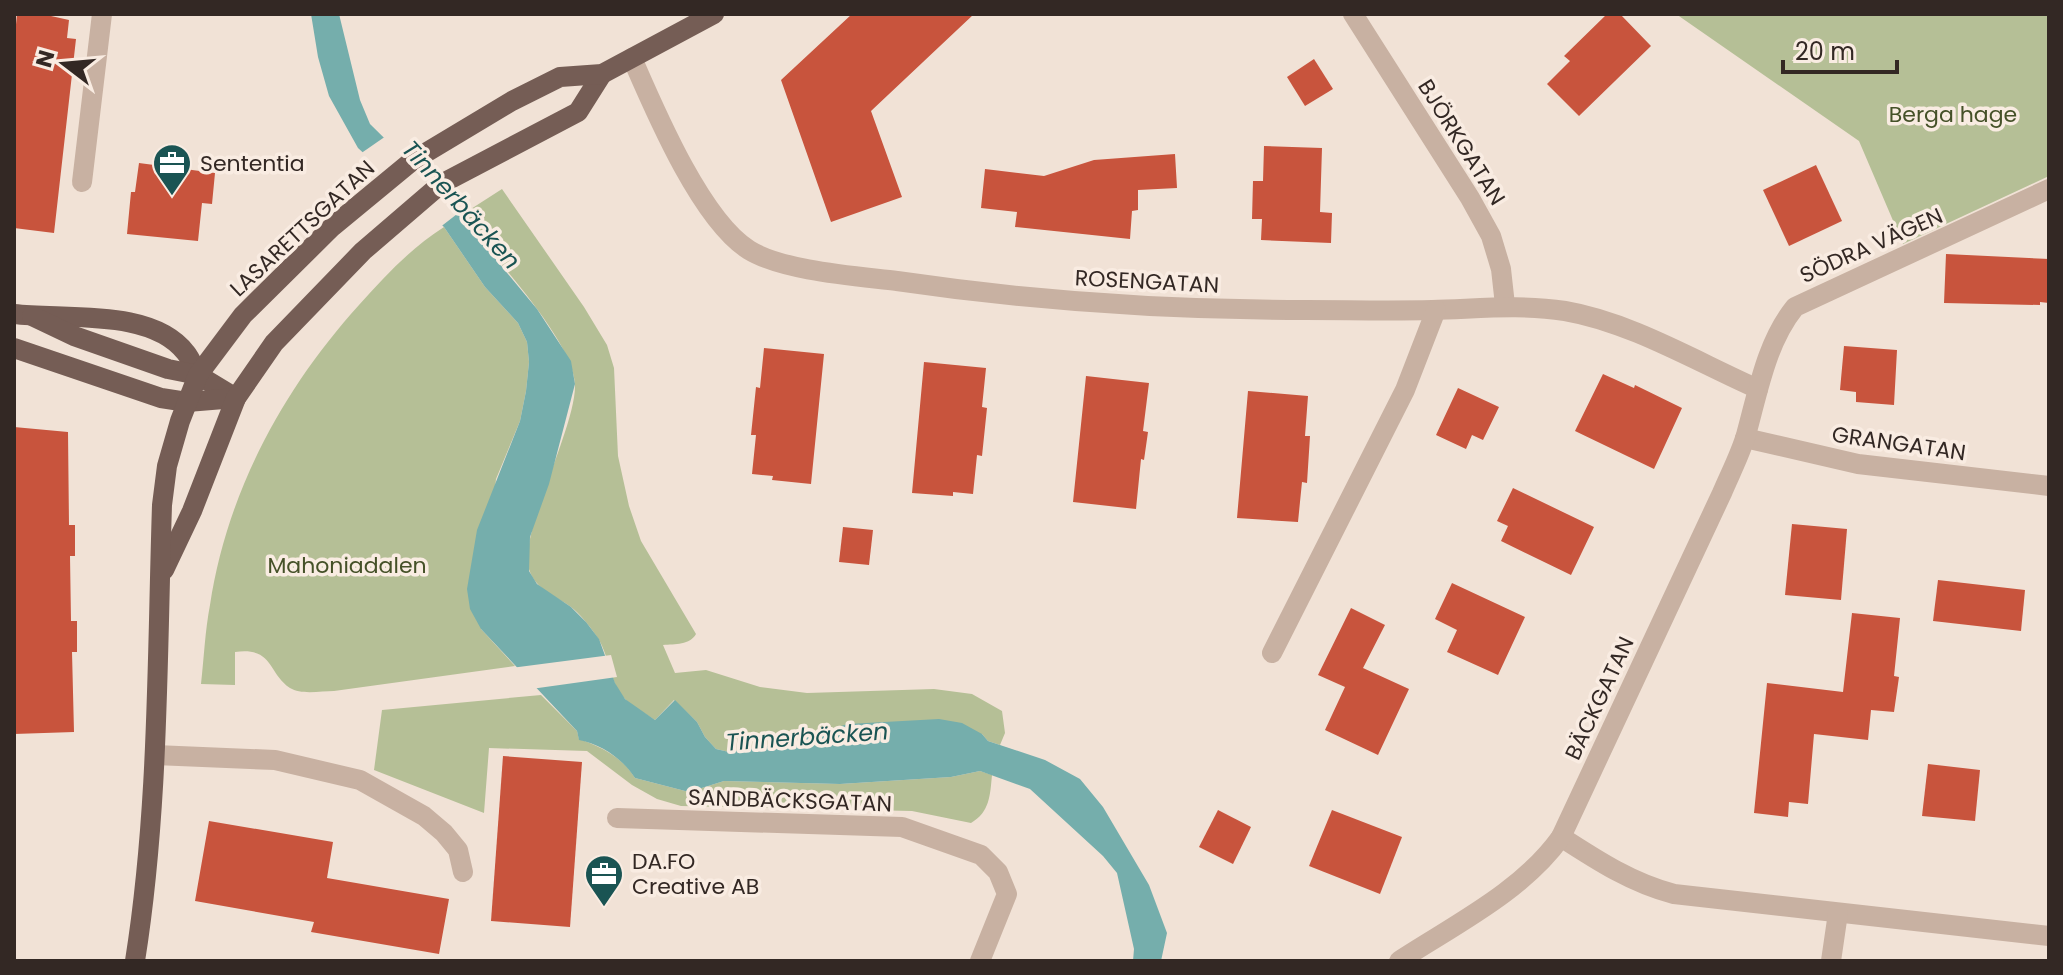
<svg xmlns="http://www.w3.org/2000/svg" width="2063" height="975" font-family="Poppins,sans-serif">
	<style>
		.green { fill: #b5bf96 }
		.water { fill: #75aeac }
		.pier { fill: #f1e2d6 }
		.building { fill: #c8543d }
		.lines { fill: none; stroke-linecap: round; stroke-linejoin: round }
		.minor { stroke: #c8b1a2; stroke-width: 20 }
		.major { stroke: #755d55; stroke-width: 20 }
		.labels { text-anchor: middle; stroke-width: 7; stroke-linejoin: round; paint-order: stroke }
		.park-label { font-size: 22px; fill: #455128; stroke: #f9ece2 }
		.street-label { font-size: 22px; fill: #332824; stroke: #f9ece2 }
		.poi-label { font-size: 22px; fill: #332824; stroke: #f9ece2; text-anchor: start }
		.water-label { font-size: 24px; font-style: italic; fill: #1a5453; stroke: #f9ece2 }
	</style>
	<rect width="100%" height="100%" fill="#f1e2d6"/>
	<!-- green -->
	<g class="green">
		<path d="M 1676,14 L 2049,14 L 2049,176 L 1903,244 L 1859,141 Z"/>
		<path d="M 502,189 L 584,307 L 607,345 L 614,368 L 618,456 L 629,506 L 641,541 L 696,634 C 690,645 675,644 663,645 L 675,673 L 706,670 L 760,687 L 807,693 L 934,689 L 972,694 L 1002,711 L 1005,733 L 1000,745 L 988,741 L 982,734 L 778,744 L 729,752 L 716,749 L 705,737 L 697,722 L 674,700 L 655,720 C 646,714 633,707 625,699 C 608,681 610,653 595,634 C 588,624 580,614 571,607 C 556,596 537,590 530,572 C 515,539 576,429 575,385 C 574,341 490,252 460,216 Z"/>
		<path d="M 444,227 L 485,287 L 518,323 L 527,342 L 529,362 L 526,391 L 520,421 L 496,479 L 481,629 L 515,666 L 334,691 C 321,691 301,695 290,688 C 267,672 274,647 235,652 L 235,685 L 201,684 C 204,658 205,631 210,605 C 227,492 283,389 359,305 C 385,276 411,248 444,227 Z"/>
		<path d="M 541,695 L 577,731 L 579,739 C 602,747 622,757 635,778 L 689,792 L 724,781 L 840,784 L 951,777 L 980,771 L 992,775 C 990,795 990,812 971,823 L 912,811 L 681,806 L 657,799 L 632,785 L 587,751 L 489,748 L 484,813 L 374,770 L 382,710 Z"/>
	</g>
	<!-- water -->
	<path class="water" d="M 311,14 L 339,14 L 360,100 L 370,124 L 445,198 L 537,309 L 571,361 L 575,384 L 549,484 L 530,537 L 529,571 L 537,584 L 571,607 L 586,622 L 599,639 L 615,683 L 625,699 L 655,720 L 675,700 L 697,722 L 705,737 L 716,749 L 729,752 L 778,744 L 848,724 L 939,719 L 962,723 L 982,734 L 988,741 L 1045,760 L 1080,779 L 1103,807 L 1149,885 L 1167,933 L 1161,961 L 1133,961 L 1134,949 L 1117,873 L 1103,856 L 1030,789 L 980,771 L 951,777 L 840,784 L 724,781 L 689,792 L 635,778 C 622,758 602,745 579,740 L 577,731 L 481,629 L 470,609 L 467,589 L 477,530 L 520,421 L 526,391 L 529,362 L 527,342 L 518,323 L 485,287 L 444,227 L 358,148 L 329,96 L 318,57 Z"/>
	<!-- pier -->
	<g class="pier">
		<path d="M 386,136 L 448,195 L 461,211 L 439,228 L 360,154 Z"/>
		<path d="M 611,655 L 617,677 L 531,689 L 511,668 Z"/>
	</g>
	<!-- building -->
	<g class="building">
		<path d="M 17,14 L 42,14 L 69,20 L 67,38 L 76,39 L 54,233 L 14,228 L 14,45 Z"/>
		<path d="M 852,14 L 974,14 L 871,111 L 902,197 L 831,222 L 781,80 Z"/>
		<path d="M 1607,14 L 1620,14 L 1651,46 L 1579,116 L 1547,84 L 1570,61 L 1564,56 Z"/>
		<path d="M 1314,59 L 1333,89 L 1305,106 L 1287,77 Z"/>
		<path d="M 1264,146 L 1322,148 L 1320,212 L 1332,213 L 1331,243 L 1261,240 L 1262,219 L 1252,219 L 1253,181 L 1263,181 Z"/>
		<path d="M 1175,154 L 1177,188 L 1138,190 L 1138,210 L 1132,211 L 1130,239 L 1015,227 L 1017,212 L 981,208 L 985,169 L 1044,176 L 1094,160 Z"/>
		<path d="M 139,163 L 215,173 L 212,204 L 202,203 L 198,241 L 127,234 L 131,192 L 135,192 Z"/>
		<path d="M 1816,165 L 1842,221 L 1789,246 L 1763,190 Z"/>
		<path d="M 1946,254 L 2049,259 L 2049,303 L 2040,302 L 2040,305 L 1944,303 Z"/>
		<path d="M 1844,346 L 1897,350 L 1894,405 L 1856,402 L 1856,392 L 1840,390 Z"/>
		<path d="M 764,348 L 824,354 L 811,484 L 772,480 L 773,476 L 752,474 L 756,435 L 751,435 L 756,387 L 760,388 Z"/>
		<path d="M 924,362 L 986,368 L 982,407 L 987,408 L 982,456 L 977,455 L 973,494 L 953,492 L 953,496 L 912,493 Z"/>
		<path d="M 1603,374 L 1634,388 L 1635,385 L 1682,408 L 1654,469 L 1575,431 Z"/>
		<path d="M 1086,376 L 1149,383 L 1143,431 L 1148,432 L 1144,460 L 1141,459 L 1136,509 L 1073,502 Z"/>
		<path d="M 1458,388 L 1499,407 L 1483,440 L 1472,435 L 1466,449 L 1436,435 Z"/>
		<path d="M 1248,391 L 1308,396 L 1305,436 L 1310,436 L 1307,483 L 1302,482 L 1298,522 L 1237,518 Z"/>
		<path d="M 14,427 L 68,432 L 69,525 L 75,525 L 75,556 L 70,556 L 71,621 L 77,621 L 77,652 L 72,652 L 74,732 L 14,734 Z"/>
		<path d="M 1513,488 L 1594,527 L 1571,575 L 1501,541 L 1508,526 L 1497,521 Z"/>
		<path d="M 1792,524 L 1847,529 L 1841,600 L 1785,595 Z"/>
		<path d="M 843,527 L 873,530 L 869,565 L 839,562 Z"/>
		<path d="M 1938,580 L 2025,590 L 2021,631 L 1933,621 Z"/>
		<path d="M 1452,583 L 1525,617 L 1498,675 L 1447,652 L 1457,630 L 1435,619 Z"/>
		<path d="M 1351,608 L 1385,625 L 1363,668 L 1409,689 L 1378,755 L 1325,730 L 1345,687 L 1318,675 Z"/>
		<path d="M 1852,613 L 1900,618 L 1894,676 L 1899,677 L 1894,712 L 1871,710 L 1868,740 L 1814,734 L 1808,804 L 1789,802 L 1788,817 L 1754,813 L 1767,683 L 1843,692 Z"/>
		<path d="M 503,756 L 582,762 L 570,927 L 491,921 Z"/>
		<path d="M 1928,764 L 1980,770 L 1975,821 L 1922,816 Z"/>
		<path d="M 1218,810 L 1251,827 L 1233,864 L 1199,847 Z"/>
		<path d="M 1332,810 L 1402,837 L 1380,894 L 1309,866 Z"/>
		<path d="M 209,821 L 333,842 L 327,878 L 449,899 L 439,954 L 311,932 L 314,922 L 195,901 Z"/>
	</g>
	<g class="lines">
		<!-- minor -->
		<g class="minor">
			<path d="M 1353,14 L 1470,198 L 1491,236 L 1501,269 L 1505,305"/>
			<path d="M 632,58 C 655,111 701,220 749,250 C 783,271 856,276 897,281 C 1033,301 1169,310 1306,310 C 1348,310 1390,311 1432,310 C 1477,309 1520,304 1565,311 C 1630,322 1697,362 1758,389"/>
			<path d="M 82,182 L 102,14"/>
			<path d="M 1745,438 L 1858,464 L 2049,486"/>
			<path d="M 1272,653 L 1405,390 L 1436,310"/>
			<path d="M 155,755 L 275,760 L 360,780 L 424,816 L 444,833 L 458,850 L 463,872"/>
			<path d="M 617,818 L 902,827 L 981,855 L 998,872 L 1007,894 L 980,961"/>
			<path d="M 1561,837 C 1598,861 1632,883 1674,894 L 2049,936"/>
			<path d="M 1399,961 C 1454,925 1523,891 1561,837 L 1722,493 C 1730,474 1740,455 1746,435 C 1758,392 1766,343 1795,307 L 2049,189"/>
			<path d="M 1831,961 L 1838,913"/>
		</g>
		<!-- major -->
		<g class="major">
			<path d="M 14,314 C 64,320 152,308 186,353 C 191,359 194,368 198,375"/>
			<path d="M 32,316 L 74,336 L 168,369 L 198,375 L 236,398"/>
			<path d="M 14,348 L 161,398 L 187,402 L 236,398"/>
			<path d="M 164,570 L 192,511 L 236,398 L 274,343 L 363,251 L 441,184 L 578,112 L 602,74"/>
			<path d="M 135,961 C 159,810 157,657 162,505 L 167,466 L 180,421 L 198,375 L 243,315 L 332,227 L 412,161 L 512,101 L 560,77 L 602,74 L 714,14"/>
		</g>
	</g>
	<!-- icons -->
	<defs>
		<g id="office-pin" transform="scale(2)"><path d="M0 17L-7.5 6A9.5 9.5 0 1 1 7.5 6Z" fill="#1a5453" stroke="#f9ece2"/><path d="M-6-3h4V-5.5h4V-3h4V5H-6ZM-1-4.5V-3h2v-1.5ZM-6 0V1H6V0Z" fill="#fff"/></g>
	</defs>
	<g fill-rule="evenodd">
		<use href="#office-pin" x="172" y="163"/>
		<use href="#office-pin" x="604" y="874"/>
	</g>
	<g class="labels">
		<!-- park labels -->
		<g class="park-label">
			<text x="1953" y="122">Berga hage</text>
			<text x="347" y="573">Mahoniadalen</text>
		</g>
		<!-- street labels -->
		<g class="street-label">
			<text transform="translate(1462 142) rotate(58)" y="8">BJÖRKGATAN</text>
			<text transform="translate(302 228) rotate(-43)" y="8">LASARETTSGATAN</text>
			<text transform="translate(1871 245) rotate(-24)" y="8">SÖDRA VÄGEN</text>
			<text transform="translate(1147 281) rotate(3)" y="8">ROSENGATAN</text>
			<text transform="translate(1899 443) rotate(8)" y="8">GRANGATAN</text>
			<text transform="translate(1599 698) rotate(-65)" y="8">BÄCKGATAN</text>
			<text transform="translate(790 800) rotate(2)" y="8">SANDBÄCKSGATAN</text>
		</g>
		<!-- poi labels -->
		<g class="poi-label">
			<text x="200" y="171">Sententia</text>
			<text x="632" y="869">DA.FO<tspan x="632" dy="25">Creative AB</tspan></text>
		</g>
		<!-- water labels -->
		<g class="water-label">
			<text transform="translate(461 205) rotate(48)" y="8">Tinnerbäcken</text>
			<text transform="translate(807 737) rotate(-4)" y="8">Tinnerbäcken</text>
		</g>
	</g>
	<!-- border -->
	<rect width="2063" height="975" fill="none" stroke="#332824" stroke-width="32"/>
	<!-- north arrow -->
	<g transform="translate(64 64) rotate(286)" stroke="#f9ece2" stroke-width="6" paint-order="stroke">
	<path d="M0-6L14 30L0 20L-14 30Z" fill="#332824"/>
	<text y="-12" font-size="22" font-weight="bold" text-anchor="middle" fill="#332824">N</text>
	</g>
	<!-- scale -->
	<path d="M1783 60v12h114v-12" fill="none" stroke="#332824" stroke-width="4"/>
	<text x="1795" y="60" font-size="24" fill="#332824" stroke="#f9ece2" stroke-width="6" paint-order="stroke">20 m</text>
</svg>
